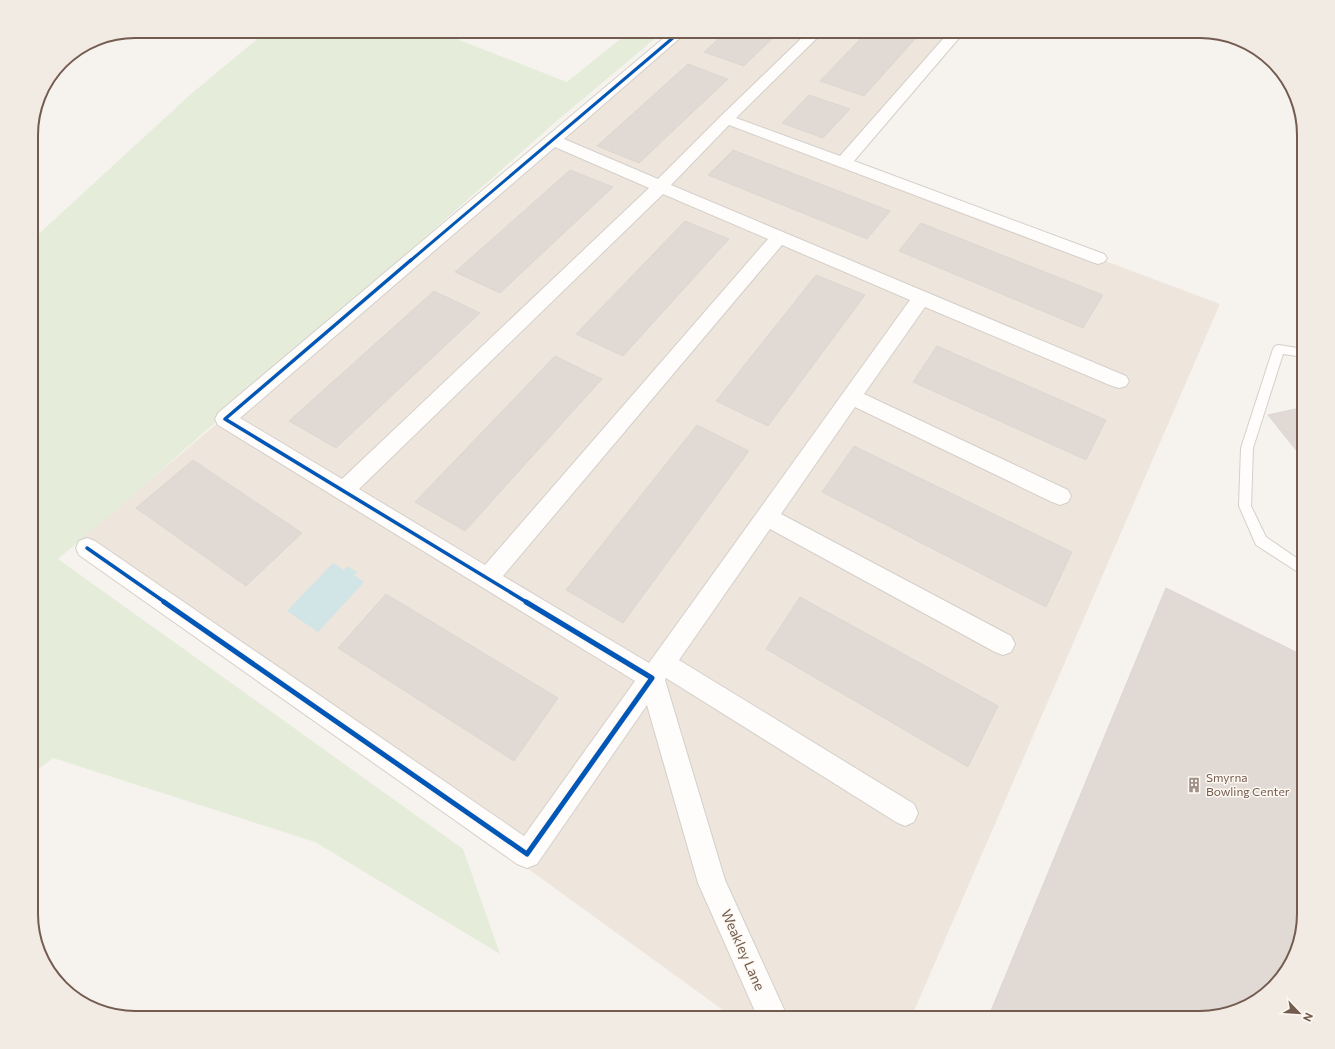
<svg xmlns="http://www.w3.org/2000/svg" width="1335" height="1049" font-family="Commissioner,sans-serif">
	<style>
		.residential { fill: #eee5dd }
		.green { fill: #e5ecda }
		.water { fill: #d1e4e6 }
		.building { fill: #e0d9d4; stroke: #ded6d1 }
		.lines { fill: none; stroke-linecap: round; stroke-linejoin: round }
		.service-casing { stroke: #d4cfc9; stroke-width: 2 }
		.minor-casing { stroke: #d4cfc9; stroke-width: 2 }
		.service { fill: #fefdfc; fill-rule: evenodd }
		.minor { fill: #fefdfc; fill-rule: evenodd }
		.cycleway-far2-casing { stroke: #fdf8f1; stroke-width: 5 }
		.cycleway-far1-casing { stroke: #fdf8f1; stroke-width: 6 }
		.cycleway-casing { stroke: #fdf8f1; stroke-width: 8 }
		.cycleway-far2 { stroke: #0057b8; stroke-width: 3 }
		.cycleway-far1 { stroke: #0057b8; stroke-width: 3.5 }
		.cycleway { stroke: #0057b8; stroke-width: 5 }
		.labels { text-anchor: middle; stroke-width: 3; stroke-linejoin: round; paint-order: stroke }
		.poi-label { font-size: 12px; fill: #735b50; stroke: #fdf8f1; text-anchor: start }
		.near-street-label { font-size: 14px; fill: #735b50; stroke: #fdf8f1 }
		.rim { fill: none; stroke: #735b50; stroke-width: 2 }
	</style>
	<rect width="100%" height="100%" fill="#f6f3ee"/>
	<!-- residential -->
	<path class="residential" d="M 681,31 L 958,31 L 844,163 L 1220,304 L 911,1018 L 734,1018 L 77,542 Z"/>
	<!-- green -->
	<path class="green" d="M 267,31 L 436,31 L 567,82 L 630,31 L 664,31 L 559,119 L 123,504 L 58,559 L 463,849 L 500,954 L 315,842 L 53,758 L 31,775 L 31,241 L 191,94 Z"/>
	<!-- water -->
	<path class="water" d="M 333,563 L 344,570 L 347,566 L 357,572 L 354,575 L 364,582 L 318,632 L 287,611 Z"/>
	<!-- building -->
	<g class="building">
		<path d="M 727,31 L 780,31 L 744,66 L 704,52 Z"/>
		<path d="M 868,31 L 922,31 L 864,96 L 820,81 Z"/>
		<path d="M 688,64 L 728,79 L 639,163 L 597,146 Z"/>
		<path d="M 809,95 L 850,109 L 823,138 L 782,123 Z"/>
		<path d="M 733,150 L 890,211 L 867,239 L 708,175 Z"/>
		<path d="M 570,170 L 613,187 L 500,293 L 455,272 Z"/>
		<path d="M 685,221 L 729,239 L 623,356 L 576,334 Z"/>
		<path d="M 921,223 L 1103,295 L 1083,328 L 899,251 Z"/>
		<path d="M 816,275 L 865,295 L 768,426 L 716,401 Z"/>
		<path d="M 434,291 L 480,313 L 336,448 L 289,421 Z"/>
		<path d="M 937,346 L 1106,420 L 1086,460 L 913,382 Z"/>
		<path d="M 555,356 L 602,379 L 465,531 L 415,502 Z"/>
		<path d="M 1304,407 L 1304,460 L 1268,415 Z"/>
		<path d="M 697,425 L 749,451 L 623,623 L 566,590 Z"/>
		<path d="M 854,446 L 1072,552 L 1046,607 L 822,492 Z"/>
		<path d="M 193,460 L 302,533 L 246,586 L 136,508 Z"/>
		<path d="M 1166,588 L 1304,656 L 1304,914 L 1298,947 L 1278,982 L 1246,1007 L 1200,1018 L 988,1018 Z"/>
		<path d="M 386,594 L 558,698 L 514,761 L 338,648 Z"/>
		<path d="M 800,597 L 998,706 L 968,767 L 766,649 Z"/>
	</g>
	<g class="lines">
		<!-- service casing -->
		<g class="service-casing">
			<path id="service" d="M 1279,345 L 1304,349 L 1304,357 L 1283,354 L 1253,448 L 1251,506 L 1266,537 L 1304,563 L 1304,576 L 1256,545 L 1239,506 L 1241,448 L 1273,349 L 1275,346 Z"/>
		</g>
		<!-- minor casing -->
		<g class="minor-casing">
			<path id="minor" d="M 672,31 L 688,31 L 564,139 L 658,179 L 721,116 L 809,31 L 824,31 L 736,118 L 840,156 L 950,31 L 965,31 L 854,161 L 1104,254 L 1107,258 L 1104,262 L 1098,264 L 1092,262 L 729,125 L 671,185 L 1126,376 L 1129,381 L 1126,386 L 1119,388 L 1112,386 L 925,307 L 864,394 L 1068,490 L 1071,496 L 1068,502 L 1060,505 L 1052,502 L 855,407 L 781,514 L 1011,636 L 1015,644 L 1011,652 L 1003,655 L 995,652 L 770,529 L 679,660 L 914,804 L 918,813 L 914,822 L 905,826 L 896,822 L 666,678 L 665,680 L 725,880 L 788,1018 L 758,1018 L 698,883 L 647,705 L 537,864 L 527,868 L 517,864 L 79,555 L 76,548 L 79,541 L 87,538 L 95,541 L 524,836 L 635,681 L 218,425 L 215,419 L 218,413 ZM 555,147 L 649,188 L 342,479 L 240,418 ZM 663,194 L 768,239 L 485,565 L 359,489 ZM 782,245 L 910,300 L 649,663 L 503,576 Z"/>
		</g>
		<!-- service -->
		<use href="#service" class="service"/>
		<!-- minor -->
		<use href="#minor" class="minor"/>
		<!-- cycleway-far2 casing -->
		<g class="cycleway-far2-casing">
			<path id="cycleway-far2" d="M 410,261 L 681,31"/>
		</g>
		<!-- cycleway-far1 casing -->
		<g class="cycleway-far1-casing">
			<g id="cycleway-far1">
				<path d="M 411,260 L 225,419 L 528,603"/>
				<path d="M 87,548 L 166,603"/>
			</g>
		</g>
		<!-- cycleway casing -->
		<g class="cycleway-casing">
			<path id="cycleway" d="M 164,602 L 527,854 L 652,678 L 526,602"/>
		</g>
		<!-- cycleway-far2 -->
		<use href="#cycleway-far2" class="cycleway-far2"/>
		<!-- cycleway-far1 -->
		<use href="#cycleway-far1" class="cycleway-far1"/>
		<!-- cycleway -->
		<use href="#cycleway" class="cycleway"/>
	</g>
	<!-- icons -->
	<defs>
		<g id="building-bare" transform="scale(1.2)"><path d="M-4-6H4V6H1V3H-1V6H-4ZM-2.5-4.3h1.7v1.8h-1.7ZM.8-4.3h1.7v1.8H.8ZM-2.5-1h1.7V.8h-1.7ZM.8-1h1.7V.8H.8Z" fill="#a19087" stroke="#fdf8f1" stroke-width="2.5" paint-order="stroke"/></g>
	</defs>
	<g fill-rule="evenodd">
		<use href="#building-bare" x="1194" y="785"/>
	</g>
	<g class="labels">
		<!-- poi labels -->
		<g class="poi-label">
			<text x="1206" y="782">Smyrna<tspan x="1206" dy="14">Bowling Center</tspan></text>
		</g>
		<!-- near-street labels -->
		<g class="near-street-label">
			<text transform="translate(743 950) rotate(66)" y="5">Weakley Lane</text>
		</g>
	</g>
	<!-- crop -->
	<path d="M0 0H1335V1049H0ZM135 38H1200A97 97 0 0 1 1297 135V914A97 97 0 0 1 1200 1011H135A97 97 0 0 1 38 914V135A97 97 0 0 1 135 38Z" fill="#f2ebe4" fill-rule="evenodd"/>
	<path class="rim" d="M135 38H1200A97 97 0 0 1 1297 135V914A97 97 0 0 1 1200 1011H135A97 97 0 0 1 38 914V135A97 97 0 0 1 135 38Z"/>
	<!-- north arrow -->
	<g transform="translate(1299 1013) rotate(115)" stroke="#fdf8f1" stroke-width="3" paint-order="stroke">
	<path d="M0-3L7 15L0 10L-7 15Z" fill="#735b50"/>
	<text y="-6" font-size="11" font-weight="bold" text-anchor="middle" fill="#735b50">N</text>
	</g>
</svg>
